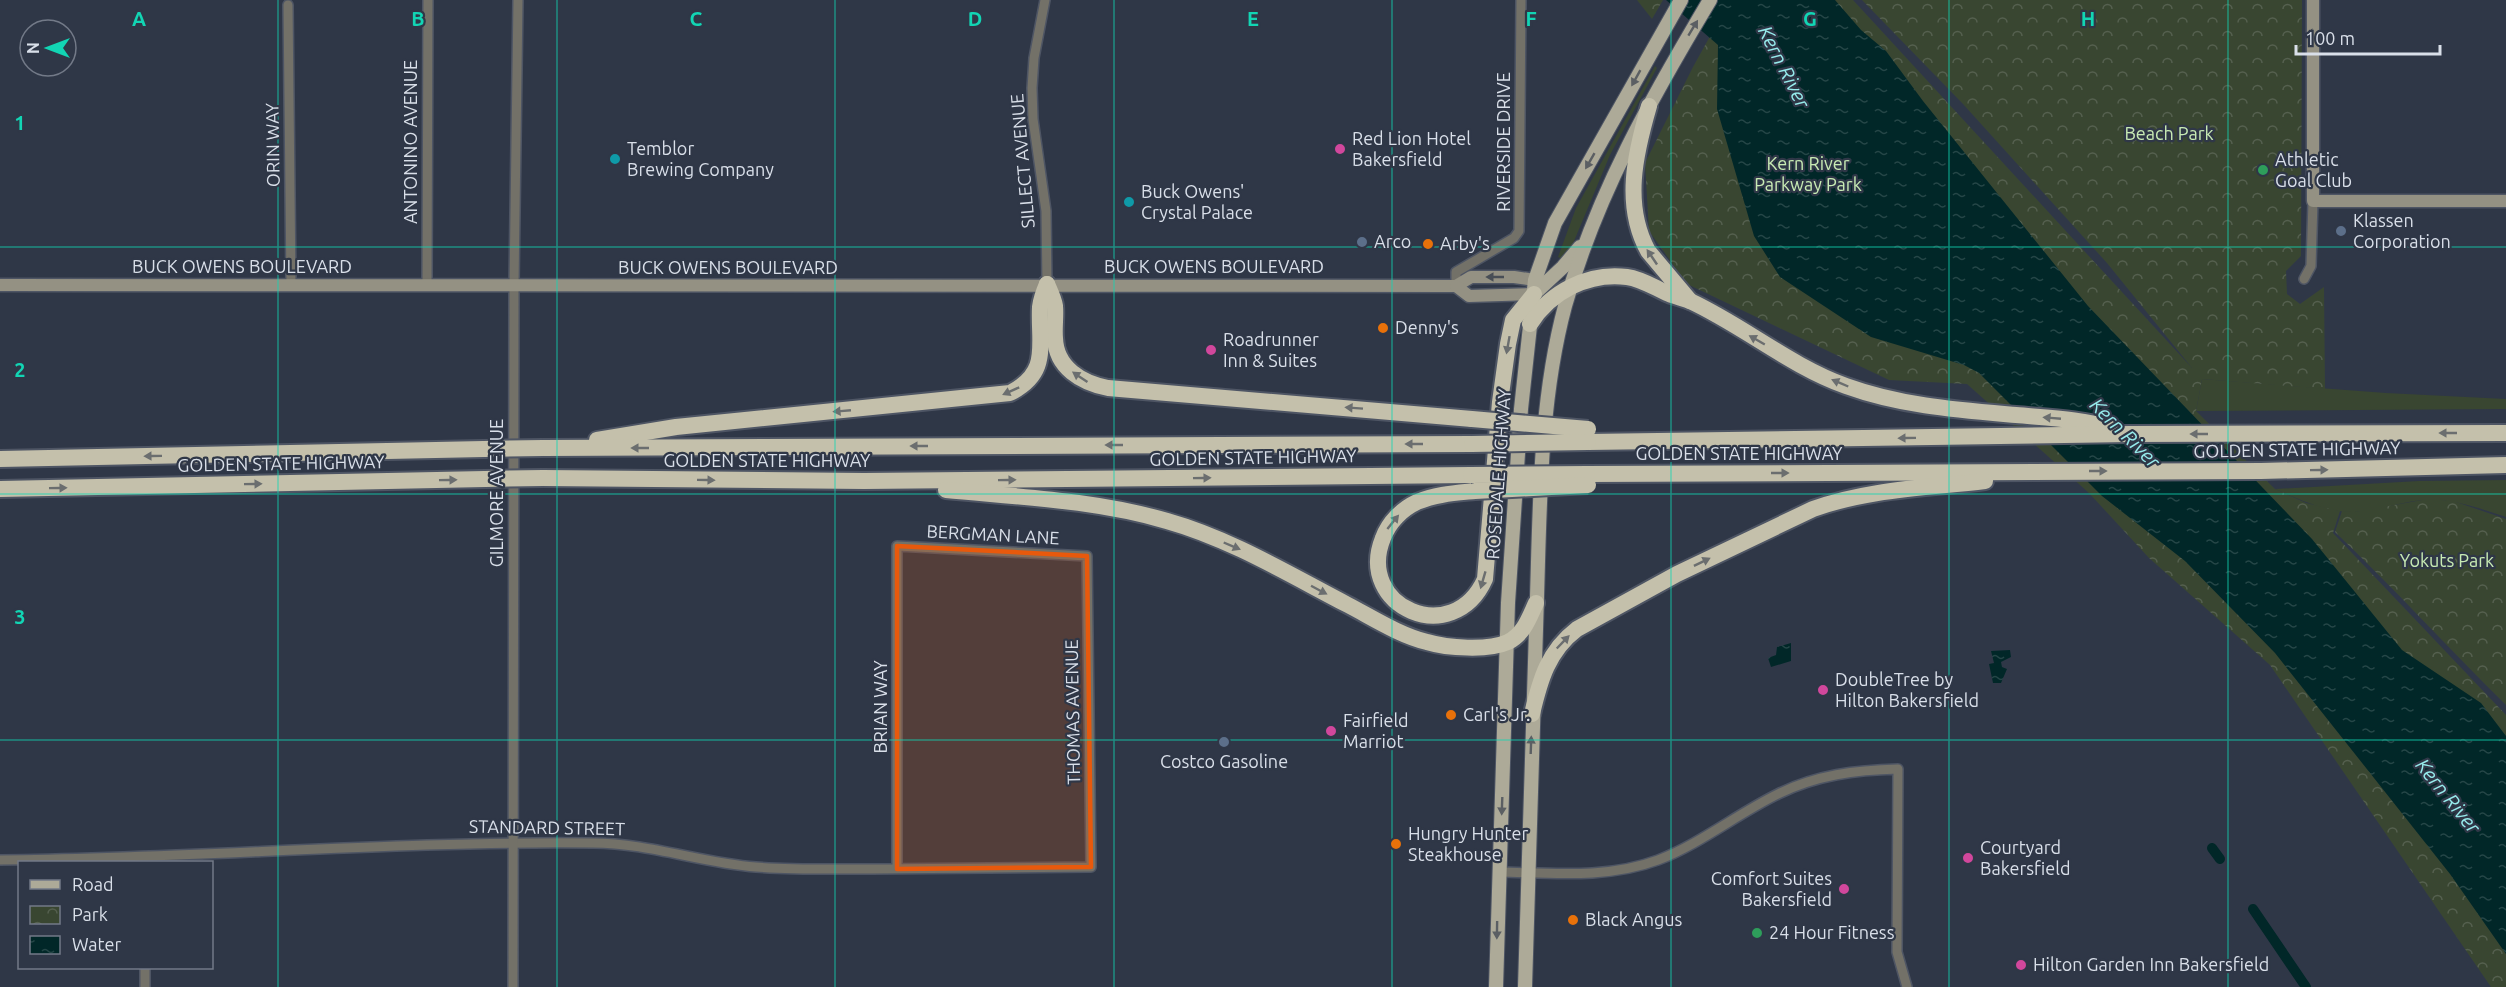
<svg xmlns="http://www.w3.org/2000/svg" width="2506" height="987" font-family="Ubuntu,sans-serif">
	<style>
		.grass { fill: #394631 }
		.park { fill: url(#park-crowns) }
		.water { fill: url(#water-ripples) }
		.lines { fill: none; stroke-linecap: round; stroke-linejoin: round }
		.canal { stroke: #012728; stroke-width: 10 }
		.street-casing { stroke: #4e5564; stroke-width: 12 }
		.secondary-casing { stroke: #4e5564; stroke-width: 15 }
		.primary-casing { stroke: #4e5564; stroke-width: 16 }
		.highway-casing { stroke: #4e5564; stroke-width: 20 }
		.street { stroke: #737168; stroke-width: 9 }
		.secondary { stroke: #949183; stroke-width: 12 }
		.primary { stroke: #adaa98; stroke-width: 14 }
		.highway { stroke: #c4c0ab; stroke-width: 16 }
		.highway-bridge-casing { stroke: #4e5564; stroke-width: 20; stroke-linecap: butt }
		.highway-bridge { stroke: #c4c0ab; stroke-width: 16 }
		.oneway { fill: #5b5f63 }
		.oneway2 { fill: #6b6e6f }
		.oneway3 { fill: #484e56 }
		.marked { fill: #e8590c; fill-opacity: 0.2; stroke: #e8590c; stroke-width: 4.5; stroke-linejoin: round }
		.grid { fill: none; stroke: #12d5b4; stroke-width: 1.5; stroke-opacity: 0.55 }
		.hotel-dot { fill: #d1479c; stroke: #2f3747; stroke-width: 2 }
		.culture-dot { fill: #0f9aa8; stroke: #2f3747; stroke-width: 2 }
		.leisure-dot { fill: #2e9e5b; stroke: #2f3747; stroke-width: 2 }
		.service-dot { fill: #5c6f8a; stroke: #2f3747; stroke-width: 2 }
		.food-dot { fill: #e8710a; stroke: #2f3747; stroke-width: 2 }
		.labels { text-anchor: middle; stroke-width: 4.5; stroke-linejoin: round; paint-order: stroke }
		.park-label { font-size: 18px; fill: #c8ebb4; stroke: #2f3747 }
		.poi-label { font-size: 18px; fill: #d9dfe9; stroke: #2f3747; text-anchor: start }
		.street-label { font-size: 18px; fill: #d9dfe9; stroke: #2f3747 }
		.water-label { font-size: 20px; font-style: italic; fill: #96ebec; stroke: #2f3747 }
		.grid-label { font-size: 20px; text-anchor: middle; font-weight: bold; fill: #12d5b4; stroke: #2f3747; stroke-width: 4.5; stroke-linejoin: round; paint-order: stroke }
	</style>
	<defs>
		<pattern id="park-crowns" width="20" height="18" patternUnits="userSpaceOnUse" patternTransform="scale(1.5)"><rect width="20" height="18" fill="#394631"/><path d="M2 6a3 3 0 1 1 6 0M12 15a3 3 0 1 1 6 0" fill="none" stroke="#55604f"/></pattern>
		<pattern id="water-ripples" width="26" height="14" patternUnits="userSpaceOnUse" patternTransform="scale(1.5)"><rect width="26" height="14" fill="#012728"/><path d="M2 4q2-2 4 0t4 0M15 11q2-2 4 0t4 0" fill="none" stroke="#254647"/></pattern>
	</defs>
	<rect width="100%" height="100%" fill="#2f3747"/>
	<!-- grass -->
	<g class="grass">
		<path d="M 1655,66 L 1657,68 L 1610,155 L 1572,246 L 1562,259 L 1558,257 L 1576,208 Z"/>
		<path d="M 2202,379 L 2386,393 L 2506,399 L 2506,409 L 2196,411 Z"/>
		<path d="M 2506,480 L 2506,517 C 2481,509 2456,499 2429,500 C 2404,500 2380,511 2355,512 C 2328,513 2300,500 2275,489 L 2419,481 Z"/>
	</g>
	<!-- park -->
	<g class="park">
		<path d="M 1637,0 L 1663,0 L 1652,19 Z"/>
		<path d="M 1730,0 L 1853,0 L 2192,368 L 2107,263 L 1963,104 L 1862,0 L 2302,0 L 2301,256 L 2286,271 L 2287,294 L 2300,304 L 2324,287 L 2325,389 L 2202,379 L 2196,411 L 2275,489 L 2306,503 L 2340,511 L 2333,533 L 2506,715 L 2506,987 L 2491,987 L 2270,665 L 2149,558 L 2089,493 L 1967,384 L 1889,380 L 1687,284 L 1649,231 L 1645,163 L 1693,67 Z"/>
		<path d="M 2428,499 L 2453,501 L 2506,519 L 2506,705 C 2448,648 2394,588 2335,532 L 2342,511 L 2355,512 Z"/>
	</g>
	<!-- water -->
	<g class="water">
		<path d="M 1666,0 L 1835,0 L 1861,30 L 1886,51 L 1923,101 L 2088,306 L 2312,539 L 2402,650 L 2481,703 L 2506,736 L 2506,954 L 2450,874 L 2275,653 L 2185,561 L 2102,496 L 1979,373 L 1964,365 L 1871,337 L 1780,277 L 1754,236 L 1717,109 L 1718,45 Z"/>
		<path d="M 1791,643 L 1791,661 L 1771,667 L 1768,658 L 1776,655 L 1777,647 Z"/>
		<path d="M 2010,650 L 2011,657 L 2001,662 L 2002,667 L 2007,669 L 2001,683 L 1993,683 L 1989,664 L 1994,663 L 1991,651 Z"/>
	</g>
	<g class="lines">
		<!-- canal -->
		<g class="canal">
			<path d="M 2212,848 L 2220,859"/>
			<path d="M 2253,909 L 2306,987"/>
		</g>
		<!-- street casing -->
		<g class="street-casing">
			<g id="street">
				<path d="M 1045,0 L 1034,58 L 1032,88 L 1033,119 L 1046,211 L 1047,284"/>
				<path d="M 288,5 L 291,285"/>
				<path d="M 2304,279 L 2311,266 L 2313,201"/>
				<path d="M 427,284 L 428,0"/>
				<path d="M 1456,286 L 1456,272 L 1514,238 L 1519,231 L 1521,0"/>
				<path d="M 0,860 C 198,858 395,841 593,843 C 649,843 701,863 756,867 C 795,870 833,869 872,869 C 945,869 1018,868 1091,867 L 1087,556 L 897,546 L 897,869"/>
				<path d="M 1499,872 C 1552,873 1607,879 1658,860 C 1700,844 1737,814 1778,794 C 1816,775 1856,770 1898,769 L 1897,952 L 1907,987"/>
				<path d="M 145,987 L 145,968"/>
				<path d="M 513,987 L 514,284 L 518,0"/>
			</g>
		</g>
		<!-- secondary casing -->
		<g class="secondary-casing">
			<g id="secondary">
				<path d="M 2313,0 L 2313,201 L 2506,201"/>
				<path d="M 0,285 L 1456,286 L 1471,277 L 1514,277 L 1535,280"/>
				<path d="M 1456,286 L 1469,296 L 1534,294"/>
			</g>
		</g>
		<!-- primary casing -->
		<g class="primary-casing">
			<g id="primary">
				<path d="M 1534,294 L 1563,267 L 1580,247"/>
				<path d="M 1496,987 L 1508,603 L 1521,409 L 1535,280 L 1555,223 L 1681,0"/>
				<path d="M 1525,987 C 1528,857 1532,727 1537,597 C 1540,500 1540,399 1565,306 C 1596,195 1652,97 1710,0"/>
			</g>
		</g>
		<!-- highway casing -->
		<g class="highway-casing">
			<g id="highway">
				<path d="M 1649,106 C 1635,154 1623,205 1648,251 L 1690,301"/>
				<path d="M 1047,284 C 1050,291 1054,299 1055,306 C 1056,316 1054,328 1055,338 C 1056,368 1082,383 1108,388 L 1472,419"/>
				<path d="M 1530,324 C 1550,292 1588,272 1627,277 C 1642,279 1655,288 1669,294 C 1676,297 1683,298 1690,301 C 1744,326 1790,366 1846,386 C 1901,406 1958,410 2016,415 C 2050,418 2082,419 2115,429"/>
				<path d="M 597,440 L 676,427 L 1010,393 C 1051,372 1038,345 1040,307 C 1041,299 1044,291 1047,284"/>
				<path d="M 1588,442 L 2130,434 L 2506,433"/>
				<path d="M 543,448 L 1472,444"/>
				<path d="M 0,459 L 484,449"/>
				<path d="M 1587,474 L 2261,471 L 2506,465"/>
				<path d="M 543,478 L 864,481 L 1471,475"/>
				<path d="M 0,489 L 485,479"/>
				<path d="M 946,490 C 1019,497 1096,500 1167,521 C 1231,539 1290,575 1348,605 C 1373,618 1399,635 1427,642 C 1447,648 1488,651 1508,642 C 1524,634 1529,618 1536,603"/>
				<path d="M 1475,491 C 1455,493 1436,494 1417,502 C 1402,509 1389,522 1383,538 C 1355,607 1453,650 1485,579 L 1500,402 L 1508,344 L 1513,320 L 1534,294"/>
				<path d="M 1532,714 C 1540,680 1548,651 1577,629 L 1677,574 L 1813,509 C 1868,489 1927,488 1985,481"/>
			</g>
		</g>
		<!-- street -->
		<use href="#street" class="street"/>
		<!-- secondary -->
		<use href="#secondary" class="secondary"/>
		<!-- primary -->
		<use href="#primary" class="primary"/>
		<!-- highway -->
		<use href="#highway" class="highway"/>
		<!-- highway-bridge casing -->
		<g class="highway-bridge-casing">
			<g id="highway-bridge">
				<path d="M 1472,419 L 1588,429"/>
				<path d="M 1472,444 L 1588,442"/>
				<path d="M 484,449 L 543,448"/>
				<path d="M 1471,475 L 1587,474"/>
				<path d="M 485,479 L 543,478"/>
				<path d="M 1475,491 L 1588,485"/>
			</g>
		</g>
		<!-- highway-bridge -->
		<use href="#highway-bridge" class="highway-bridge"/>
	</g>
	<!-- one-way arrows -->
	<defs><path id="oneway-solid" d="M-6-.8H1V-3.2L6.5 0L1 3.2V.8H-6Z" transform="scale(1.5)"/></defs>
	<g class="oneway">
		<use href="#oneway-solid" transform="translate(1693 28) rotate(-59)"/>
		<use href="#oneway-solid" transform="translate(1636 78) rotate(119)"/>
		<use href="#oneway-solid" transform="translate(1590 161) rotate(120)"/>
		<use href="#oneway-solid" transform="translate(1531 745) rotate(-88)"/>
		<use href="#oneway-solid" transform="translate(1502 806) rotate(92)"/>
		<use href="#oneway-solid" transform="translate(1497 930) rotate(91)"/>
	</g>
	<g class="oneway2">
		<use href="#oneway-solid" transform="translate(1652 257) rotate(-124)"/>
		<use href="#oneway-solid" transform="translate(1757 340) rotate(-150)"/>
		<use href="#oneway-solid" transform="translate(1508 345) rotate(100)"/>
		<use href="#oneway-solid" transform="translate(1080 377) rotate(-146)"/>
		<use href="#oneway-solid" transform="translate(1840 383) rotate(-157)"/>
		<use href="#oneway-solid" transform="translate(1011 391) rotate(156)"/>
		<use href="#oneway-solid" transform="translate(1354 408) rotate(-176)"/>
		<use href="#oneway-solid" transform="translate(842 411) rotate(175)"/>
		<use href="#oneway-solid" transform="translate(2052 418) rotate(-175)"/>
		<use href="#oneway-solid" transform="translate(2448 433) rotate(180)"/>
		<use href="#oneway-solid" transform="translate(2199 434) rotate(-180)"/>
		<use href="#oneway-solid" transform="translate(1907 438) rotate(179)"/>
		<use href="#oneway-solid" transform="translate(1414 444) rotate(180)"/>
		<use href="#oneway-solid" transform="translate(1114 445) rotate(180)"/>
		<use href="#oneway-solid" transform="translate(919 446) rotate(180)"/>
		<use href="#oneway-solid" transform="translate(640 448) rotate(180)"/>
		<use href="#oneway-solid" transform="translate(153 456) rotate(179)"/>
		<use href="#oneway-solid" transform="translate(2319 470) rotate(-1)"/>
		<use href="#oneway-solid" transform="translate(2098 471)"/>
		<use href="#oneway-solid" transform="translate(1780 473)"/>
		<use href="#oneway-solid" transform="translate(1202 478) rotate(-1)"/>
		<use href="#oneway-solid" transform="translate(448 480) rotate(-1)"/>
		<use href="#oneway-solid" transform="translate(706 480) rotate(1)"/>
		<use href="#oneway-solid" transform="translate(1007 480) rotate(-1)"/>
		<use href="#oneway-solid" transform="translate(253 484) rotate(-1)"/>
		<use href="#oneway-solid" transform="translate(58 488) rotate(-1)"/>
		<use href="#oneway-solid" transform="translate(1393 522) rotate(-51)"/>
		<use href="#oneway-solid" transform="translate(1232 546) rotate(23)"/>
		<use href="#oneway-solid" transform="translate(1702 562) rotate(-26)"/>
		<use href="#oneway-solid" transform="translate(1483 580) rotate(106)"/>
		<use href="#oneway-solid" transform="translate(1319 590) rotate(28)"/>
		<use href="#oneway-solid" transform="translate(1563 642) rotate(-46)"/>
	</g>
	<use class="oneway3" href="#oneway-solid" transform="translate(1495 277) rotate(-180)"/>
	<!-- marked area -->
	<path class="marked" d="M 897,546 L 1087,556 L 1091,867 L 897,869 Z"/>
	<!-- grid -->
	<path class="grid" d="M 278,0 L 278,987M 557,0 L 557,987M 835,0 L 835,987M 1114,0 L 1114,987M 1392,0 L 1392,987M 1671,0 L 1671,987M 1949,0 L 1949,987M 2228,0 L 2228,987M 0,247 L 2506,247M 0,494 L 2506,494M 0,740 L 2506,740"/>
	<!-- markers -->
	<g class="hotel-dot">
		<circle cx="1340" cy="149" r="6"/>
		<circle cx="1211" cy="350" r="6"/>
		<circle cx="1823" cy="690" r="6"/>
		<circle cx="1331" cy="731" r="6"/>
		<circle cx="1968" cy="858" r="6"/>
		<circle cx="1844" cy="889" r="6"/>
		<circle cx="2021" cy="965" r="6"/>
	</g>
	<g class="culture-dot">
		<circle cx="615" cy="159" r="6"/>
		<circle cx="1129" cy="202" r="6"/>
	</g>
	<g class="leisure-dot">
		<circle cx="2263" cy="170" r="6"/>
		<circle cx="1757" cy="933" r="6"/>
	</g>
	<g class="service-dot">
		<circle cx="2341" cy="231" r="6"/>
		<circle cx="1362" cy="242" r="6"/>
		<circle cx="1224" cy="742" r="6"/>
	</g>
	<g class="food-dot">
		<circle cx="1428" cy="244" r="6"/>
		<circle cx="1383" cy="328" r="6"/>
		<circle cx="1451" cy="715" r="6"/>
		<circle cx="1396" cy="844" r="6"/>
		<circle cx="1573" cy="920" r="6"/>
	</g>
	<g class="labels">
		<!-- park labels -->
		<g class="park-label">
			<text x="2169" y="140">Beach Park</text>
			<text x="1808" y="170">Kern River<tspan x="1808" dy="21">Parkway Park</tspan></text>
			<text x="2447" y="567">Yokuts Park</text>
		</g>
		<!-- poi labels -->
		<g class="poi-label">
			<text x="1352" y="145">Red Lion Hotel<tspan x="1352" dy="21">Bakersfield</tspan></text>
			<text x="627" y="155">Temblor<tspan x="627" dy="21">Brewing Company</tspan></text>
			<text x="2275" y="166">Athletic<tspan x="2275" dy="21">Goal Club</tspan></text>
			<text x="1141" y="198">Buck Owens'<tspan x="1141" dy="21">Crystal Palace</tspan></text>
			<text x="2353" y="227">Klassen<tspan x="2353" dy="21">Corporation</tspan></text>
			<text x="1374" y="248">Arco</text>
			<text x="1440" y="250">Arby's</text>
			<text x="1395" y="334">Denny's</text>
			<text x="1223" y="346">Roadrunner<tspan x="1223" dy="21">Inn &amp; Suites</tspan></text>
			<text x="1835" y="686">DoubleTree by<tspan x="1835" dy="21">Hilton Bakersfield</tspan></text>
			<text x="1463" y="721">Carl's Jr.</text>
			<text x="1343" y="727">Fairfield<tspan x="1343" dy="21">Marriot</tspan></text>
			<text x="1224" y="768" text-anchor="middle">Costco Gasoline</text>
			<text x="1408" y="840">Hungry Hunter<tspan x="1408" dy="21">Steakhouse</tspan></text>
			<text x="1980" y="854">Courtyard<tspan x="1980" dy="21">Bakersfield</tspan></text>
			<text x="1832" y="885" text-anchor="end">Comfort Suites<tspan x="1832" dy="21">Bakersfield</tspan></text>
			<text x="1585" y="926">Black Angus</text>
			<text x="1769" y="939">24 Hour Fitness</text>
			<text x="2033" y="971">Hilton Garden Inn Bakersfield</text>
		</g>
		<!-- street labels -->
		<g class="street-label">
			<text transform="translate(411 142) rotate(-90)" y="6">ANTONINO AVENUE</text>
			<text transform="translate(1504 142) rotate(-90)" y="6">RIVERSIDE DRIVE</text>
			<text transform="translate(273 145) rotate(-91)" y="6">ORIN WAY</text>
			<text transform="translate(1023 161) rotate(-95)" y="6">SILLECT AVENUE</text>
			<text x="242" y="273">BUCK OWENS BOULEVARD</text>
			<text x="1214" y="273">BUCK OWENS BOULEVARD</text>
			<text x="728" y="274">BUCK OWENS BOULEVARD</text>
			<text transform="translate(2297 450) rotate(-1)" y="6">GOLDEN STATE HIGHWAY</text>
			<text x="1739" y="460">GOLDEN STATE HIGHWAY</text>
			<text transform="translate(1253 458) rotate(-1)" y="6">GOLDEN STATE HIGHWAY</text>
			<text x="767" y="467">GOLDEN STATE HIGHWAY</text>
			<text transform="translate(281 464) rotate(-1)" y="6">GOLDEN STATE HIGHWAY</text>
			<text transform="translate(1499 474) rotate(-86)" y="6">ROSEDALE HIGHWAY</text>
			<text transform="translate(497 493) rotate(-90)" y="6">GILMORE AVENUE</text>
			<text transform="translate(993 535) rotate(3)" y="6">BERGMAN LANE</text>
			<text transform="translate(881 707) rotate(-90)" y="6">BRIAN WAY</text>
			<text transform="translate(1073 712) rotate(-91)" y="6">THOMAS AVENUE</text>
			<text transform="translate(547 828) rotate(1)" y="6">STANDARD STREET</text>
		</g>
		<!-- water labels -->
		<g class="water-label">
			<text transform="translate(1784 67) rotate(63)" y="7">Kern River</text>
			<text transform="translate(2125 433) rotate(45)" y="7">Kern River</text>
			<text transform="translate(2448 796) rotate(51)" y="7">Kern River</text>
		</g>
	</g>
	<g class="grid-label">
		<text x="139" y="26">A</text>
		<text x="418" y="26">B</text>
		<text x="696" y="26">C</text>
		<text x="975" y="26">D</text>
		<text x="1253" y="26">E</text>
		<text x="1531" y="26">F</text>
		<text x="1810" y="26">G</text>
		<text x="2088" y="26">H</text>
		<text x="20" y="130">1</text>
		<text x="20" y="377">2</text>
		<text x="20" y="624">3</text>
	</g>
	<!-- legend -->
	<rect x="18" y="861" width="195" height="108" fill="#2f3747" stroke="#737a88" stroke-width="1.5"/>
	<rect x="30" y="880" width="30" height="9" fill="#adaa98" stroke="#737a88" stroke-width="1.5"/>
	<text x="72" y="891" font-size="18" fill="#d9dfe9">Road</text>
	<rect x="30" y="906" width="30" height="18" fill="url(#park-crowns)" stroke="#737a88" stroke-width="1.5"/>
	<text x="72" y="921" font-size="18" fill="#d9dfe9">Park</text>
	<rect x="30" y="936" width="30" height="18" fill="url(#water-ripples)" stroke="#737a88" stroke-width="1.5"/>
	<text x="72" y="951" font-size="18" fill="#d9dfe9">Water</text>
	<!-- north arrow -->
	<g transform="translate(48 48) rotate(270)"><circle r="28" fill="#2f3747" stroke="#737a88" stroke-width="1.5"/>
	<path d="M0-4.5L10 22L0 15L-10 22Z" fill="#12d5b4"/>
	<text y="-9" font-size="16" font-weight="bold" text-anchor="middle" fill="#d9dfe9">N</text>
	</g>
	<!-- scale -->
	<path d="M2296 45v9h144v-9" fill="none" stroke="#d9dfe9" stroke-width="3"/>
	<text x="2305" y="45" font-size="18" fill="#d9dfe9" stroke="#2f3747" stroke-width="4.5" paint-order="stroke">100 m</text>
</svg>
